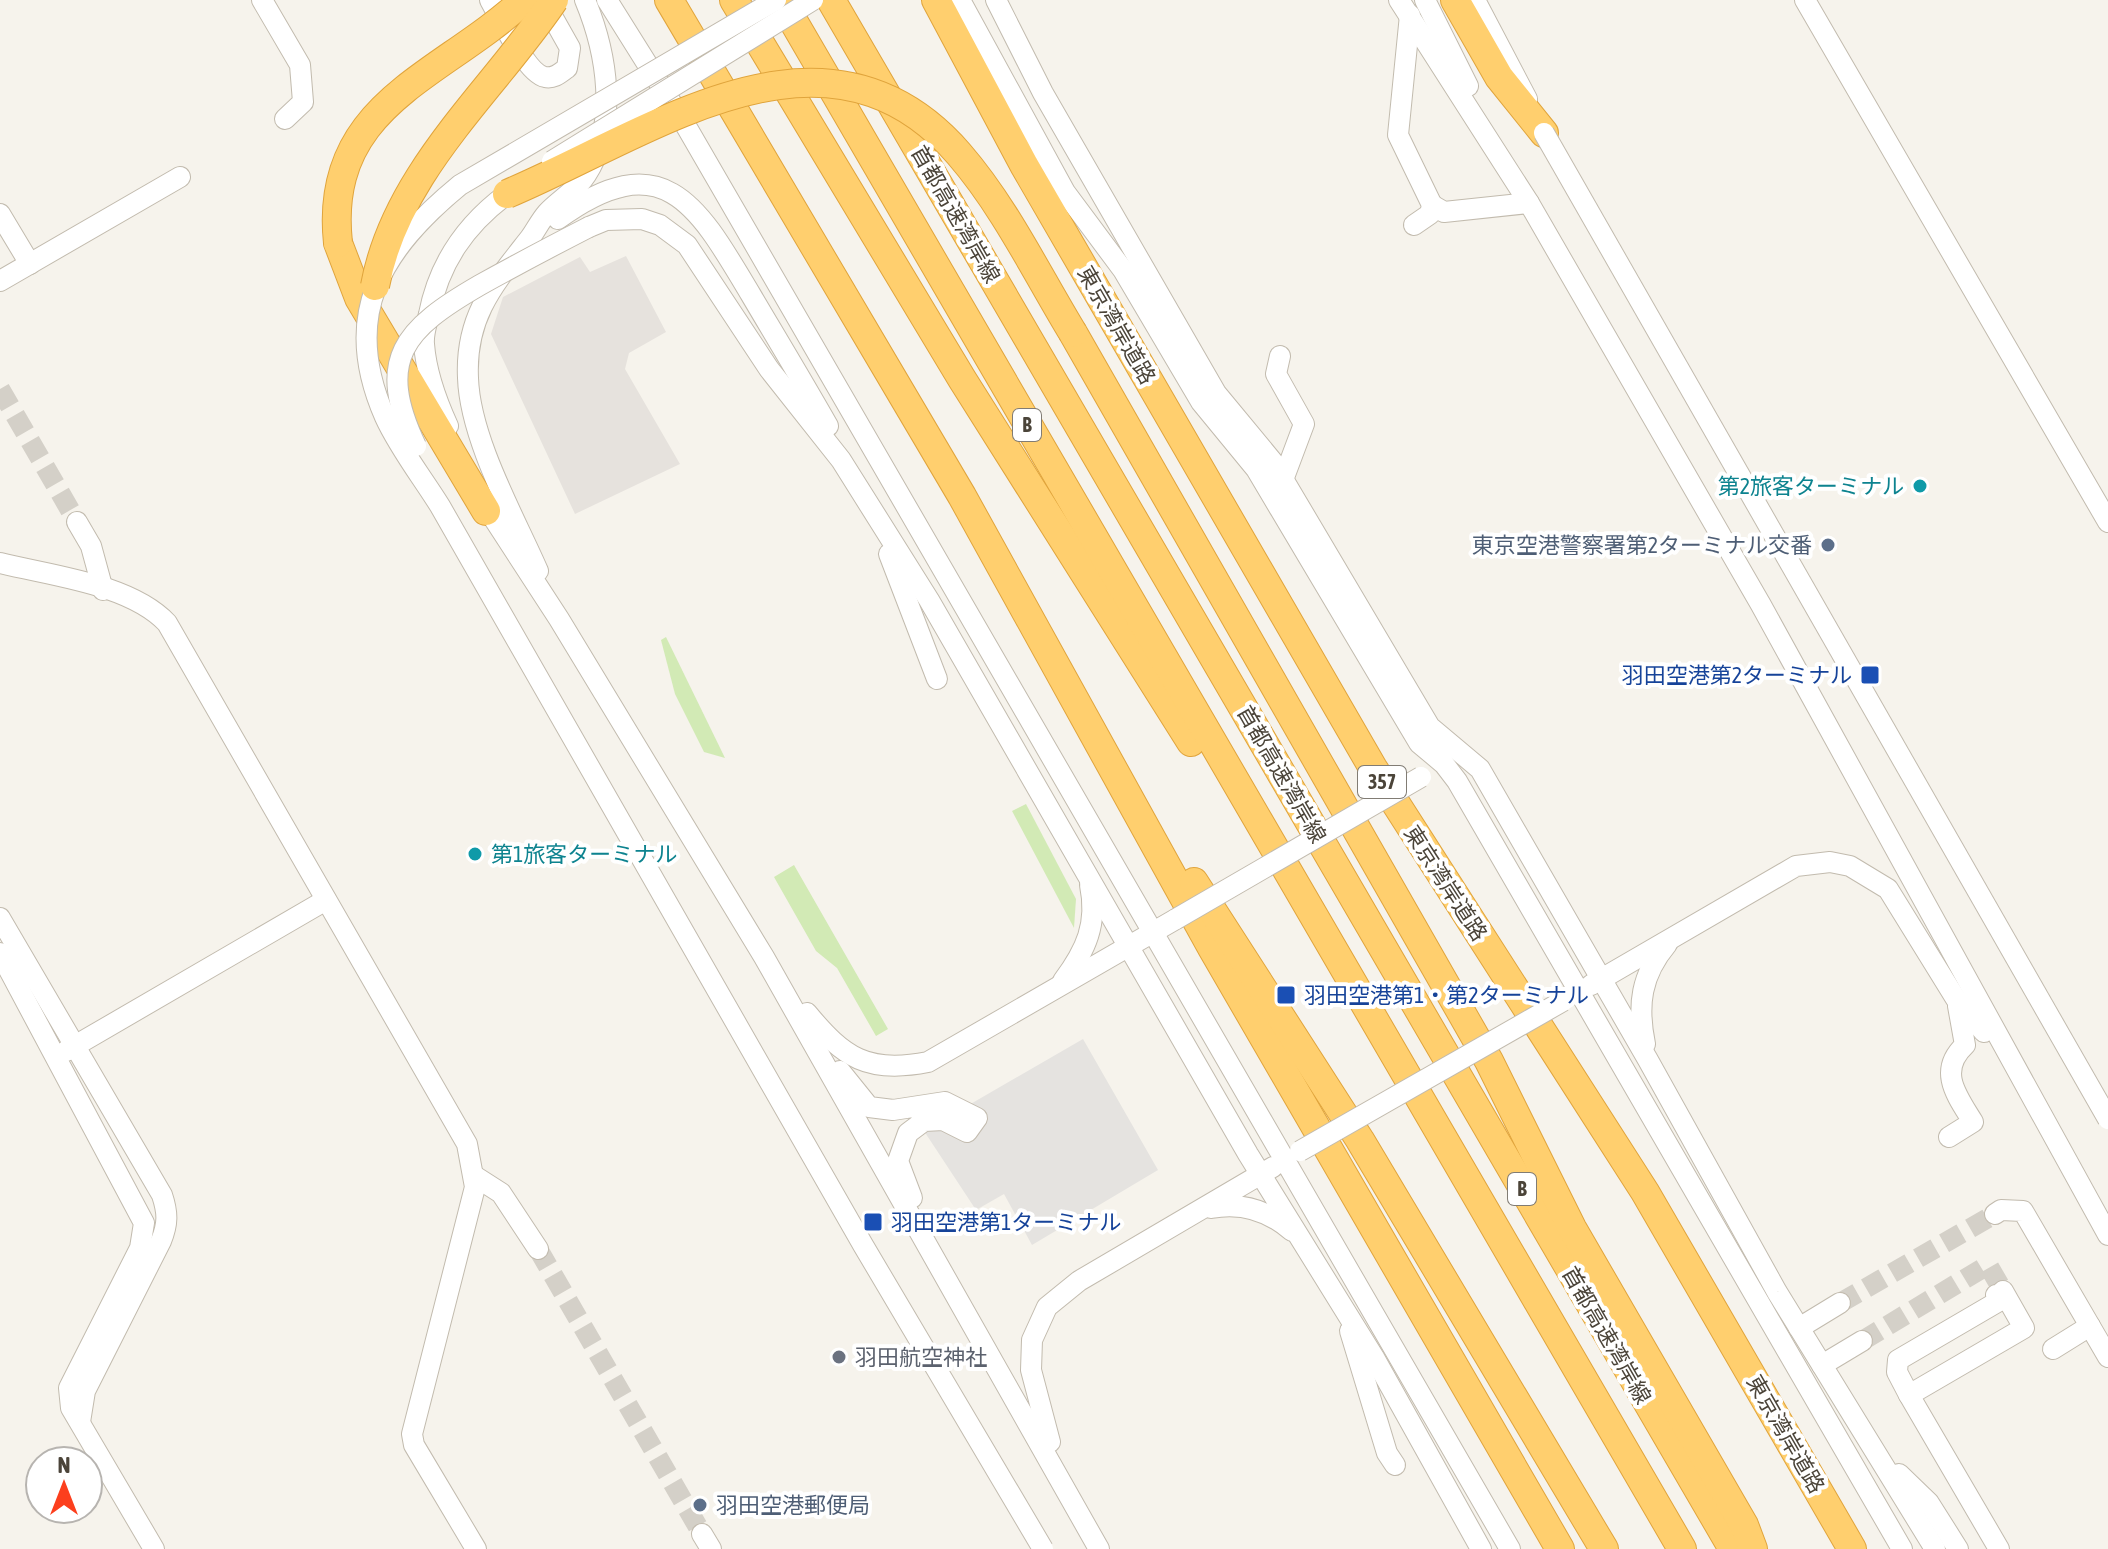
<svg xmlns="http://www.w3.org/2000/svg" width="2108" height="1549" font-family="'Asap Condensed','Noto Sans JP',sans-serif">
	<style>
		.industrial { fill: #e6e2dd }
		.green { fill: #d2eab5 }
		.parking { fill: #e5e3e0 }
		.lines { fill: none; stroke-linecap: round; stroke-linejoin: round }
		.minor-tunnel { stroke: #d4d0c8; stroke-width: 20; stroke-dasharray: 20 10; stroke-linecap: butt }
		.minor-casing { stroke: #c2bbae; stroke-width: 22 }
		.highway-casing { stroke: #e0a43c; stroke-width: 30 }
		.minor { stroke: #fff; stroke-width: 20 }
		.highway { stroke: #ffcf6e; stroke-width: 28 }
		.minor-bridge-casing { stroke: #c2bbae; stroke-width: 22; stroke-linecap: butt }
		.highway-bridge-casing { stroke: #e0a43c; stroke-width: 30; stroke-linecap: butt }
		.minor-bridge { stroke: #fff; stroke-width: 20 }
		.highway-bridge { stroke: #ffcf6e; stroke-width: 28 }
		.culture-dot { fill: #0f9aa8; stroke: #fff; stroke-width: 3 }
		.service-dot { fill: #5c6f8a; stroke: #fff; stroke-width: 3 }
		.transit-dot { fill: #1a4fb4; stroke: #fff; stroke-width: 3 }
		.worship-dot { fill: #6b7280; stroke: #fff; stroke-width: 3 }
		.labels { text-anchor: middle; stroke-width: 8; stroke-linejoin: round; paint-order: stroke }
		.shield { fill: #fff; stroke: #817c74; stroke-width: 2 }
		.shield-label { font-size: 20px; font-weight: bold; fill: #4b4439 }
		.street-label { font-size: 22px; fill: #4b4439; stroke: #fff }
		.culture-label { font-size: 22px; fill: #0d838f; stroke: #fff; text-anchor: end }
		.service-label { font-size: 22px; fill: #4e5e75; stroke: #fff; text-anchor: end }
		.transit-label { font-size: 22px; fill: #164399; stroke: #fff; text-anchor: start }
		.worship-label { font-size: 22px; fill: #5b616d; stroke: #fff; text-anchor: start }
	</style>
	<rect width="100%" height="100%" fill="#f6f3ec"/>
	<!-- industrial -->
	<path class="industrial" d="M 626,256 L 666,332 L 629,353 L 625,369 L 680,464 L 575,514 L 491,334 L 503,297 L 580,257 L 590,272 Z"/>
	<!-- green -->
	<g class="green">
		<path d="M 666,637 L 725,758 L 704,752 L 675,694 L 661,640 Z"/>
		<path d="M 1026,804 L 1076,899 L 1074,928 L 1012,811 Z"/>
		<path d="M 794,865 L 888,1029 L 876,1036 L 837,968 L 816,951 L 774,877 Z"/>
	</g>
	<!-- parking -->
	<path class="parking" d="M 1083,1039 L 1158,1170 L 1032,1245 L 1004,1194 L 976,1210 L 924,1131 Z"/>
	<g class="lines">
		<!-- minor-tunnel -->
		<g class="minor-tunnel">
			<path d="M 0,389 L 77,522"/>
			<path d="M 538,1249 L 702,1534"/>
			<path d="M 1840,1303 L 1995,1214"/>
			<path d="M 1862,1341 L 1988,1265 L 2003,1291"/>
		</g>
		<!-- minor casing -->
		<g class="minor-casing">
			<g id="minor">
				<path d="M 262,0 L 300,65 L 303,102 L 285,119"/>
				<path d="M 490,0 C 499,16 527,74 545,77 C 554,79 560,73 567,68 L 570,48 L 543,0"/>
				<path d="M 607,0 L 686,126 L 1510,1549"/>
				<path d="M 960,0 L 1065,192 L 1123,270 L 1201,402 L 1256,469 L 1419,743 L 1444,764 L 1457,781 L 1902,1549"/>
				<path d="M 996,0 L 1043,93 L 1216,393 L 1273,462 L 1430,727 L 1480,769 L 1648,1060 L 1777,1292 L 1935,1549"/>
				<path d="M 1399,0 L 1529,203 L 1761,605 L 2108,1235"/>
				<path d="M 1425,0 L 1468,86"/>
				<path d="M 1475,0 L 1527,99"/>
				<path d="M 1805,0 L 2108,522"/>
				<path d="M 1410,15 L 1398,135 L 1432,205 L 1430,214 L 1414,225"/>
				<path d="M 1432,205 L 1444,212 L 1529,203"/>
				<path d="M 0,214 L 30,264"/>
				<path d="M 558,219 C 664,142 698,206 751,295 C 777,339 803,382 828,426"/>
				<path d="M 589,227 L 606,220 L 642,219 L 660,225 L 687,245 L 769,369 L 841,460 L 929,600 L 1248,1154 L 1375,1359 L 1481,1549"/>
				<path d="M 0,281 L 180,177"/>
				<path d="M 1280,356 L 1276,374 L 1304,424 L 1283,480"/>
				<path d="M 448,426 C 437,402 426,371 424,344 C 423,334 427,323 429,314 C 439,263 465,225 507,194"/>
				<path d="M 481,499 L 559,619 L 764,957 L 1099,1549"/>
				<path d="M 77,522 L 91,546 L 103,590"/>
				<path d="M 889,554 L 937,679"/>
				<path d="M 0,563 C 52,576 130,584 167,623 L 467,1144 L 475,1187 L 412,1434 L 414,1445 L 476,1549"/>
				<path d="M 538,571 C 514,516 470,439 468,378 C 465,316 494,284 530,238 C 536,230 540,221 547,213 C 559,200 576,191 586,175 C 619,124 607,53 585,0"/>
				<path d="M 0,918 L 162,1195 C 168,1213 168,1224 161,1241 L 85,1391 L 80,1422"/>
				<path d="M 0,953 L 144,1223 L 140,1248 L 69,1388 L 71,1408 L 154,1549"/>
				<path d="M 1063,981 C 1086,950 1098,924 1090,885"/>
				<path d="M 1591,985 L 1796,866 L 1830,862 L 1850,866 L 1888,889 L 1956,999 L 1984,1032"/>
				<path d="M 807,1013 C 844,1058 868,1074 928,1062 L 1176,919"/>
				<path d="M 1645,1044 C 1637,1005 1641,975 1667,944"/>
				<path d="M 66,1051 L 326,900"/>
				<path d="M 840,1071 L 869,1107 L 893,1110 L 945,1102 L 977,1118 L 967,1132 L 943,1120 L 924,1121 L 908,1133 L 898,1161 L 912,1198"/>
				<path d="M 1949,1137 L 1973,1122 C 1957,1096 1937,1071 1965,1045 L 1958,1006"/>
				<path d="M 476,1177 L 501,1193 L 538,1249"/>
				<path d="M 1211,1208 C 1242,1202 1269,1211 1292,1231"/>
				<path d="M 1995,1214 L 2001,1210 L 2023,1211 L 2108,1357"/>
				<path d="M 1996,1295 L 1999,1301 L 1898,1360 L 1897,1372 L 1909,1395 L 2024,1328 L 2003,1291"/>
				<path d="M 1799,1328 L 1840,1303"/>
				<path d="M 1350,1331 L 1387,1453 L 1395,1465"/>
				<path d="M 2053,1349 L 2090,1326"/>
				<path d="M 1822,1365 L 1862,1341"/>
				<path d="M 1909,1395 L 1999,1549"/>
				<path d="M 1050,1442 L 1031,1370 L 1032,1340 L 1047,1307 L 1079,1281 L 1273,1167"/>
				<path d="M 1899,1474 L 1929,1503 L 1958,1549"/>
				<path d="M 702,1534 L 711,1549"/>
			</g>
		</g>
		<!-- highway casing -->
		<g class="highway-casing">
			<g id="highway">
				<path d="M 669,0 L 962,496 L 1212,948 L 1560,1549"/>
				<path d="M 734,0 L 962,379 L 1191,742"/>
				<path d="M 781,0 L 1682,1549"/>
				<path d="M 831,0 L 1733,1549"/>
				<path d="M 936,0 L 1024,165 L 1373,768 L 1645,1192 L 1852,1549"/>
				<path d="M 1455,0 L 1499,77 L 1544,133"/>
				<path d="M 338,243 L 359,298 L 486,511"/>
				<path d="M 1073,333 L 1489,1061 L 1572,1228 L 1744,1525 L 1753,1549"/>
				<path d="M 1194,882 L 1360,1140 L 1604,1549"/>
			</g>
		</g>
		<!-- minor -->
		<use href="#minor" class="minor"/>
		<!-- highway -->
		<use href="#highway" class="highway"/>
		<!-- minor-bridge casing -->
		<g class="minor-bridge-casing">
			<g id="minor-bridge">
				<path d="M 776,0 L 460,185 C 381,250 340,315 385,417 C 399,448 422,477 440,506 L 863,1245 L 1043,1549"/>
				<path d="M 1544,133 L 2108,1119"/>
				<path d="M 552,161 L 813,0"/>
				<path d="M 416,446 C 375,359 404,329 480,285 C 516,265 552,246 589,227"/>
				<path d="M 1176,919 L 1421,777"/>
				<path d="M 1300,1151 L 1563,1001"/>
			</g>
		</g>
		<!-- highway-bridge casing -->
		<g class="highway-bridge-casing">
			<g id="highway-bridge">
				<path d="M 507,194 C 652,133 826,1 959,154 C 1005,207 1037,274 1073,333"/>
				<path d="M 338,243 C 323,104 440,78 524,0"/>
				<path d="M 375,286 C 396,172 492,92 554,0"/>
			</g>
		</g>
		<!-- minor-bridge -->
		<use href="#minor-bridge" class="minor-bridge"/>
		<!-- highway-bridge -->
		<use href="#highway-bridge" class="highway-bridge"/>
	</g>
	<!-- markers -->
	<g class="culture-dot">
		<circle cx="1920" cy="486" r="8"/>
		<circle cx="475" cy="854" r="8"/>
	</g>
	<g class="service-dot">
		<circle cx="1828" cy="545" r="8"/>
		<circle cx="700" cy="1505" r="8"/>
	</g>
	<g class="transit-dot">
		<rect x="1860" y="665" width="20" height="20" rx="4"/>
		<rect x="1276" y="985" width="20" height="20" rx="4"/>
		<rect x="863" y="1212" width="20" height="20" rx="4"/>
	</g>
	<circle class="worship-dot" cx="839" cy="1357" r="8"/>
	<g class="labels">
		<!-- shield labels -->
		<g class="shield">
			<rect x="1013" y="409" width="28" height="32" rx="6"/>
			<rect x="1358" y="766" width="48" height="32" rx="6"/>
			<rect x="1508" y="1173" width="28" height="32" rx="6"/>
		</g>
		<g class="shield-label">
			<text x="1027" y="432">B</text>
			<text x="1382" y="789">357</text>
			<text x="1522" y="1196">B</text>
		</g>
		<!-- street labels -->
		<g class="street-label">
			<text transform="translate(956 214) rotate(60)" y="8">首都高速湾岸線</text>
			<text transform="translate(1117 325) rotate(60)" y="8">東京湾岸道路</text>
			<text transform="translate(1282 774) rotate(60)" y="8">首都高速湾岸線</text>
			<text transform="translate(1446 883) rotate(57)" y="8">東京湾岸道路</text>
			<text transform="translate(1607 1335) rotate(60)" y="8">首都高速湾岸線</text>
			<text transform="translate(1786 1434) rotate(60)" y="8">東京湾岸道路</text>
		</g>
		<!-- culture labels -->
		<g class="culture-label">
			<text x="1904" y="494">第2旅客ターミナル</text>
			<text x="491" y="862" text-anchor="start">第1旅客ターミナル</text>
		</g>
		<!-- service labels -->
		<g class="service-label">
			<text x="1812" y="553">東京空港警察署第2ターミナル交番</text>
			<text x="716" y="1513" text-anchor="start">羽田空港郵便局</text>
		</g>
		<!-- transit labels -->
		<g class="transit-label">
			<text x="1852" y="683" text-anchor="end">羽田空港第2ターミナル</text>
			<text x="1304" y="1003">羽田空港第1・第2ターミナル</text>
			<text x="891" y="1230">羽田空港第1ターミナル</text>
		</g>
		<!-- worship labels -->
		<g class="worship-label">
			<text x="855" y="1365">羽田航空神社</text>
		</g>
	</g>
	<!-- north arrow -->
	<g transform="translate(64 1485)"><circle r="38" fill="#ffffff" stroke="#b7b4b0" stroke-width="2"/>
	<path d="M0-6L14 30L0 20L-14 30Z" fill="#fc3f1d"/>
	<text y="-12" font-size="22" font-weight="bold" text-anchor="middle" fill="#4b4439">N</text>
	</g>
</svg>
